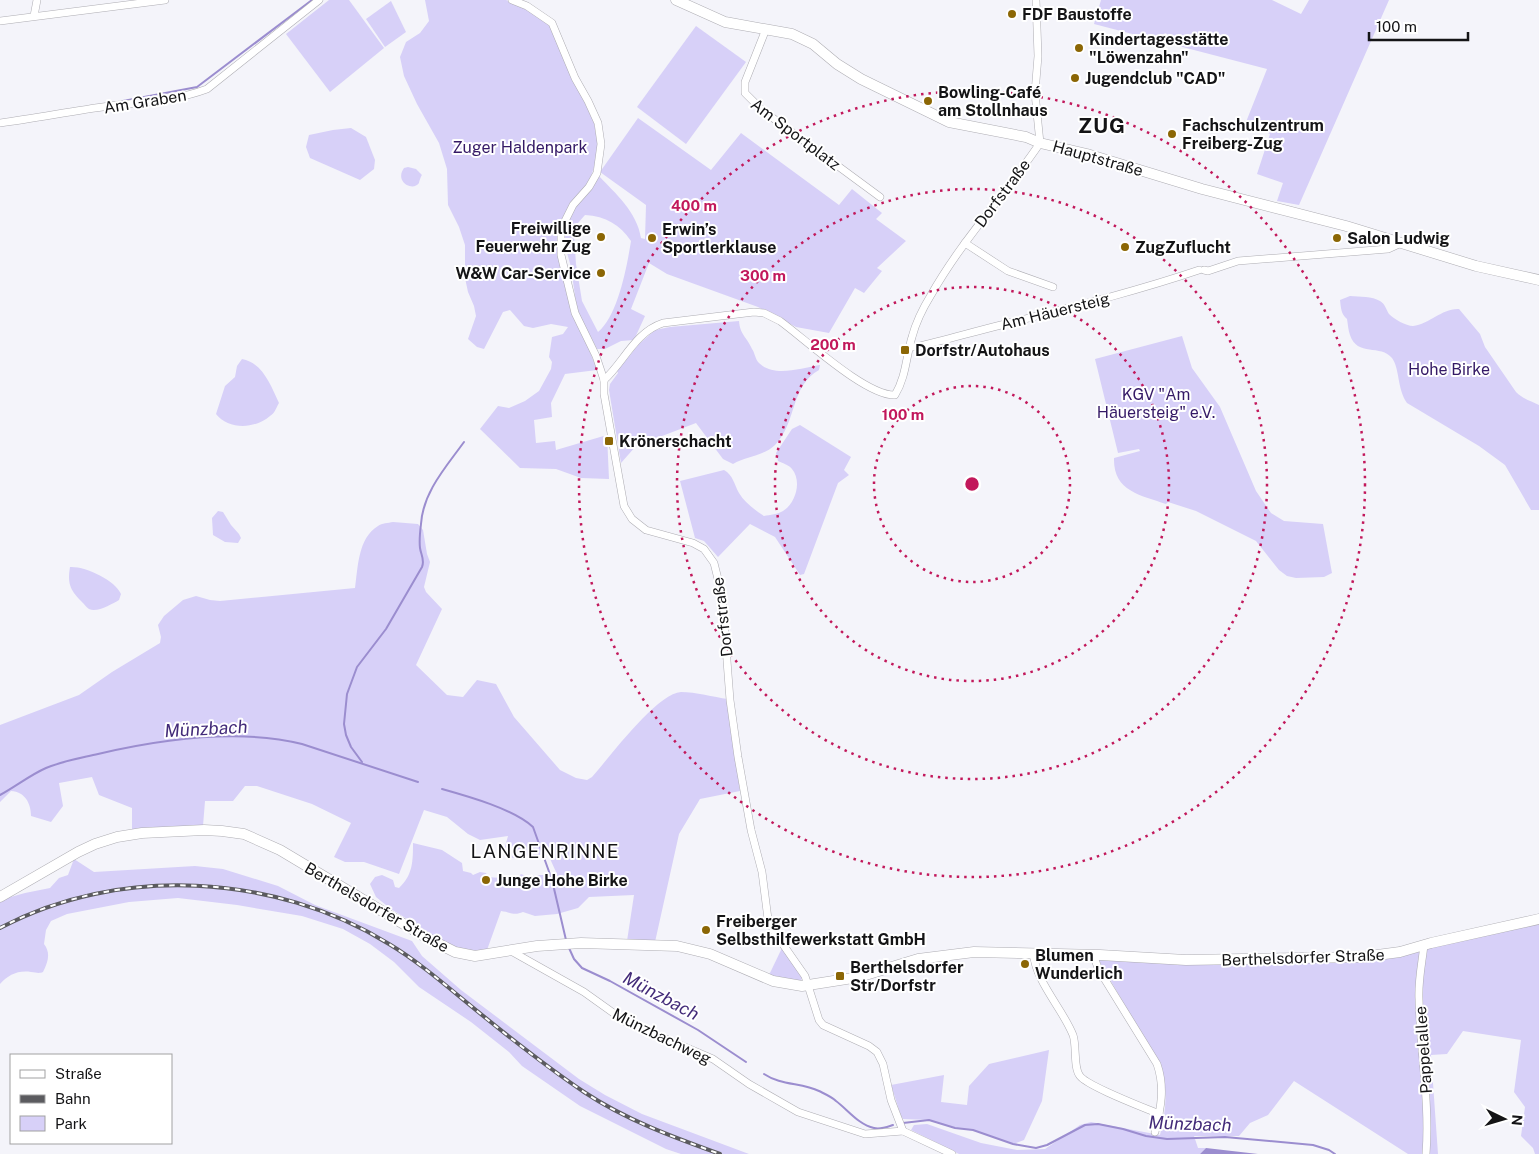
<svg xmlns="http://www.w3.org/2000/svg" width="1539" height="1154" font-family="'Public Sans',sans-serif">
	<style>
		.green { fill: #d7d0f8; fill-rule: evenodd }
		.water { fill: #9b8dcf }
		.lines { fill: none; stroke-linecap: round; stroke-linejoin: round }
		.stream { stroke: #9b8dcf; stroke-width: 2 }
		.street-casing { stroke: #aeadb3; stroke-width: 8 }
		.secondary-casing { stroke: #aeadb3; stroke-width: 11 }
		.street { stroke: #fff; stroke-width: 7 }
		.secondary { stroke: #fff; stroke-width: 10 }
		.rail-casing { stroke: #5b5b5f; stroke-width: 4 }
		.rail { stroke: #fff; stroke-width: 2; stroke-dasharray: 5.5; stroke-linecap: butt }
		.ring { fill: none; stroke: #c2185b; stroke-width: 2.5; stroke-dasharray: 2.5 5 }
		.poi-dot { fill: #8b6605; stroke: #fff; stroke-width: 2 }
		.labels { text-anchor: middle; stroke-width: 4; stroke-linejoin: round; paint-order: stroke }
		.poi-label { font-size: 16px; font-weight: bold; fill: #141416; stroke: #fff; text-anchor: start }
		.street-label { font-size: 16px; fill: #141416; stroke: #fff }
		.park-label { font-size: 16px; fill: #341966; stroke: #fff }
		.water-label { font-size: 18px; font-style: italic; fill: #432b79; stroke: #fff }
		.quarter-label { font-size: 19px; letter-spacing: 1px; fill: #141416; stroke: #fff }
		.district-label { font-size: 21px; font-weight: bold; letter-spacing: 1px; fill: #141416; stroke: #fff }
		.centre { fill: #c2185b; stroke: #fff; stroke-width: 2.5 }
		.ring-label { font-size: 15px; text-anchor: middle; font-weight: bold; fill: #c2185b; stroke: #fff; stroke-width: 4; stroke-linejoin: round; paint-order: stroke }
	</style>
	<rect width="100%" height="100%" fill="#f4f4fa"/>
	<!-- green -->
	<g class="green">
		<path d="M 329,0 L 349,0 L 384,48 L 330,92 L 286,34 Z"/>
		<path d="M 425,0 L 506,0 L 526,7 L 550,25 L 594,123 L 598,145 L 595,164 L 588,186 L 560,229 L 559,256 L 580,326 L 597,370 L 565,374 L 551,403 L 552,417 L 534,420 L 536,443 L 555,441 L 556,450 L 607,435 L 609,479 L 581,478 L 556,469 L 520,468 L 480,429 L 498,406 L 509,408 L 525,401 L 539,391 L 551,369 L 552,362 L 549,357 L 552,337 L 563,334 L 568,327 L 551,324 L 533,328 L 524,326 L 510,310 L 503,312 L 484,349 L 477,347 L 468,339 L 476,316 L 474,306 L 468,292 L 465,278 L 465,245 L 459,227 L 448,205 L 447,169 L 439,143 L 417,104 L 404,76 L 400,57 L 406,42 L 420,33 L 429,21 Z"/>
		<path d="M 1101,0 L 1272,0 L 1301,14 L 1309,0 L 1389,0 L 1299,205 L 1277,201 L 1283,183 L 1257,174 L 1270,134 L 1246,122 L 1267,69 L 1094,24 Z"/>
		<path d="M 391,1 L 406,32 L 385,47 L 366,19 Z"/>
		<path d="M 696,26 L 746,62 L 686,144 L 637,107 Z"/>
		<path d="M 638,118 L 711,170 L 741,133 L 839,205 L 852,189 L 882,213 L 876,219 L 906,241 L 877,268 L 882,271 L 864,293 L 855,288 L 829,333 L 796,327 L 758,307 L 667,274 L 649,263 L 631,309 L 645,316 L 634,340 L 621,341 L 605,349 L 597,349 L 577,311 L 571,267 L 564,242 L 566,229 L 575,206 L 599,176 C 616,194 637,212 641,238 L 645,239 L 646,205 L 600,172 ZM 585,215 C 606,216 620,225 631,241 C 627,266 618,316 598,332 L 582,301 L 576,264 L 574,234 L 578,223 Z"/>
		<path d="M 351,128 L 366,137 L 375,160 L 374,169 L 360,180 L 310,158 L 306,147 L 309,135 L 333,130 Z"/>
		<path d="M 408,167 L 416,169 L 422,175 C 421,176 419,182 419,183 C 413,192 394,182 404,168 Z"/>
		<path d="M 1350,296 C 1360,297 1372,296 1380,301 C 1385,304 1386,309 1389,314 C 1394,319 1406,326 1413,326 C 1430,324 1442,308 1459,309 L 1480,334 L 1485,347 L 1516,392 C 1523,399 1531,401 1539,405 L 1539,510 L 1531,510 L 1505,465 L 1479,446 L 1407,403 C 1397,389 1400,369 1392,358 C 1381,344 1357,357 1350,335 C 1348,330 1348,324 1347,319 C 1341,314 1341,308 1340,300 Z"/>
		<path d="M 739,321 C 740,335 747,337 752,349 C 755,353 755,359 759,363 C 774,378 801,368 820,365 L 819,370 C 790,386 797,423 775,445 C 764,456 746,456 733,464 L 723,459 L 696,423 L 636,446 L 621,463 L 609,390 L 610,384 L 618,373 L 617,371 L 639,344 L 655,330 L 670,327 Z"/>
		<path d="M 1182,336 L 1192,368 L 1220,407 L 1256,491 L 1271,513 L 1284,521 L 1323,524 L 1332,573 L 1324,577 L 1296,578 L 1287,576 L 1279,570 L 1256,541 L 1196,511 L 1168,502 L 1166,504 C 1140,495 1113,491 1114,458 L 1140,451 L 1139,449 L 1118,453 L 1095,359 Z"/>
		<path d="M 242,359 C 263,363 271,386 279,403 C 276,408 275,413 270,416 C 256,429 228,430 216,414 L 225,386 L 235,377 L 237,366 Z"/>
		<path d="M 800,425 L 851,457 L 844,470 L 849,475 L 838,483 L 804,574 L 800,575 L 775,537 L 750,524 L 718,557 L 704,541 L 695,538 L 680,481 L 724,470 C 733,475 734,484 739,493 C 745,503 755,510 764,516 C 770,515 778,514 783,511 C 796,503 802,481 792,469 C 789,465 782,463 778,461 L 776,453 L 792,429 Z"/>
		<path d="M 218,511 L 223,512 L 231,525 L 239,534 L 241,538 L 238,543 L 225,542 L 213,535 L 212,518 Z"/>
		<path d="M 393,522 L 418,524 L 423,530 L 427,554 L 430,562 L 424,587 L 426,592 L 442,609 L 416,665 L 447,695 L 463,697 L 477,680 L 496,684 L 514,717 L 560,770 L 576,778 L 587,780 L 592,777 C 609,758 657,693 681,692 C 696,692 713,697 728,699 L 740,791 L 700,799 L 679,834 L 655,942 L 627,941 L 634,895 L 589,897 L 578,908 L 557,914 L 535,916 L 523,912 C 514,916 510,912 501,911 L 487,950 L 473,952 L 452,947 L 391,909 L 376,897 L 370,884 L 375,877 L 382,875 L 393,880 L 395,887 L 399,888 C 413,875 413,861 413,843 L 442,850 L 462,863 L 463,871 L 471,873 L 473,875 L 480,872 L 486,873 L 488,877 C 500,878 509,877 520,882 L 519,876 L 521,874 L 531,878 L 534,875 L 555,875 L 556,872 L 547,852 L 537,856 L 521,855 L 519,859 L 508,857 L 504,850 L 508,836 L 480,840 L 468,834 L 447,817 L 424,810 L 399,874 L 364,862 L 345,862 L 334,857 L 351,823 L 312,804 L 257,786 L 245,786 L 233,801 L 205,801 L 203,826 L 132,830 L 132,808 L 99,795 L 92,777 L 59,783 L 63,806 L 51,822 L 31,816 C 31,803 25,792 11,791 L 0,802 L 0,725 L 79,695 L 112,672 L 160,643 L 161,637 L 158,625 L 164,616 L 183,600 L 196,596 L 210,600 L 220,601 L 355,588 C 358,567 358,538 378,526 C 382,523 388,523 393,522 Z"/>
		<path d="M 70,567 C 85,566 115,580 121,594 L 119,600 C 112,604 97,613 89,609 C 86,607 85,605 83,603 C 71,591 67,585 70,567 Z"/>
		<path d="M 74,859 L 94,872 L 195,866 L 223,869 L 278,886 L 315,905 L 412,941 L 422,956 L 461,990 L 579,1079 L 605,1095 L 642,1114 L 749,1154 L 681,1154 L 666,1149 L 580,1106 L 522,1066 L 509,1052 L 471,1022 L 419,987 L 394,962 L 370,944 L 343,929 L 302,916 L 237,905 L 178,898 L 129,902 L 67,914 L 51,921 L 46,930 L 44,944 C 51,953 48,962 43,972 C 38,974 36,972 31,972 C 18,970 8,975 0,984 L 0,900 L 25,893 L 50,888 L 59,878 L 68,875 Z"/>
		<path d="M 1539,923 L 1539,1154 L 1535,1154 L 1533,1148 L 1521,1136 L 1525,1107 L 1514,1092 L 1521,1040 L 1463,1031 L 1447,1054 L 1431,1055 L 1438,1154 L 1408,1154 L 1294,1081 L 1268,1115 L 1250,1123 L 1239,1136 L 1194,1136 L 1198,1148 L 1206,1148 L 1200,1154 L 959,1154 L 911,1130 L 914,1125 L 927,1124 L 981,1143 L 1017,1150 L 1045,1149 L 1080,1125 L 1091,1122 L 1160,1135 C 1166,1111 1169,1087 1159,1064 L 1098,959 L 1196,964 L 1276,965 L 1388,958 Z"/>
		<path d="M 782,948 L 802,977 L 801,981 L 769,975 Z"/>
		<path d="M 1049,1050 L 1042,1101 L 1024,1140 L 1013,1144 L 973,1130 L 955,1128 L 940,1123 L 929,1120 L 903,1119 L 901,1116 L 891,1085 L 944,1075 L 941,1102 L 967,1105 L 969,1086 L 989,1064 Z"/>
	</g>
	<!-- water -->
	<path class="water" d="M 1206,1148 L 1258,1154 L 1200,1154 Z"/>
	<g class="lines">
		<!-- stream -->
		<g class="stream">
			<path d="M 123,101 L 197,87 L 312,0"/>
			<path d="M 362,762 L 351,747 L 346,735 L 344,724 L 347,694 L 357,667 L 386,629 L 422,567 C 425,560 421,555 420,548 C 419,540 420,532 421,524 C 423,492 446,467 464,442"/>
			<path d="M 442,789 C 467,796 514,809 533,827 L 552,880 L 566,940"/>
			<path d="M 0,795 C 15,787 30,775 46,768 C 63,761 81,758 98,754 C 162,739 237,728 302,744 L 418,782"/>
			<path d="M 569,948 L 574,959 L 582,968 L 610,981 L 698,1030 L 746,1062"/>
			<path d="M 764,1074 C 780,1085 802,1083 819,1091 C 825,1094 832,1097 836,1101 C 848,1110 859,1125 874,1128 C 880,1130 887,1127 893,1125"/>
			<path d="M 903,1123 L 929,1120 L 955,1128 L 973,1130 L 1013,1144 L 1036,1148 L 1047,1145 L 1085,1125 L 1098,1124 L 1123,1129 L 1146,1136 L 1167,1139 L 1225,1137 L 1313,1145 L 1329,1150 L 1335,1154"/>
		</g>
		<!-- street casing -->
		<g class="street-casing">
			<g id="street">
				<path d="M 512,0 L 527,6 L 552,23 L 575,78 L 588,101 L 598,123 L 601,144 L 597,173 L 589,187 L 573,205 L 561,229 L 561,255 L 575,313 L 596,356 L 604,380 L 604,394 L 624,506 L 632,519 L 646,530 L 693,543 L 704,549 L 714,563 L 722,595 L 730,700 L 738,757 L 751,830 L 762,872 L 768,919 L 775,933 L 805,976 L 819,1020 L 823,1025 L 869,1046 L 877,1052 L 883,1064 L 891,1100 L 903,1131 L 952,1154"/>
				<path d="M 34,16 L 37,0"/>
				<path d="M 0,21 L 165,0"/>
				<path d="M 766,29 L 745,82 L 745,93 L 762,110 L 880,197"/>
				<path d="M 0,123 C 36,118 73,111 109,106 C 142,102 175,101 207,89 L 319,0"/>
				<path d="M 965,243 L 1008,271 L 1053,287"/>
				<path d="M 1204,270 L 1208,271 L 1238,261 L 1388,249 L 1401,243"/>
				<path d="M 909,347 L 916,347 C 945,340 973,332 1001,325 C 1068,308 1134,292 1199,270"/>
				<path d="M 604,380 C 624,362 635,332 663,323 L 754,312 L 764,313 L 780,321 C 805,339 866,396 895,395 C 906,377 906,357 912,337 C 916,322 923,308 931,295 C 962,240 1005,195 1040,143 L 1035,93 L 1038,56 L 1036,0"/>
				<path d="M 1424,945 C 1422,963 1418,981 1419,999 C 1420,1051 1430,1102 1426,1154"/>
				<path d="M 511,951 L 584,992 L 626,1022 L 713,1059 L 749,1084 L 798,1112 L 865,1134 L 903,1131"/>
				<path d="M 1033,953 C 1037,984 1061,1006 1073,1035 C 1077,1046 1073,1068 1080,1076 C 1087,1086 1145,1108 1159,1114"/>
				<path d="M 1093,955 L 1099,970 L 1157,1064 C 1165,1087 1161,1108 1155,1132"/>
			</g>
		</g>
		<!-- secondary casing -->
		<g class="secondary-casing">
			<g id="secondary">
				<path d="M 676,0 L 725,22 L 792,34 L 813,44 L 837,64 L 861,79 L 949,122 L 1026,137 L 1040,143 L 1087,154 L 1202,189 L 1346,226 L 1476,266 L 1539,280"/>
				<path d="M 0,897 L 78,852 L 95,844 L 117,837 L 142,833 L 204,830 L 222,831 L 244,834 L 280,850 L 427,938 L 455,952 L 475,956 L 537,946 L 581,943 L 677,946 L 710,954 L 773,981 L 802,986 L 859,977 L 918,959 L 974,952 L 1100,955 L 1186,960 L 1362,957 L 1400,952 L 1431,943 L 1539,919"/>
			</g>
		</g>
		<!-- street -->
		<use href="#street" class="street"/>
		<!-- secondary -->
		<use href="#secondary" class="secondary"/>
		<!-- rail casing -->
		<g class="rail-casing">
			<path id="rail" d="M 0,928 C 119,865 274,873 389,944 C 414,959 437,978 460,997 C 500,1030 541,1063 584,1092 C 626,1120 673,1137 720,1154"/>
		</g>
		<!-- rail -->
		<use href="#rail" class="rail"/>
	</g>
	<!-- distance rings -->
	<g class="ring">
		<circle cx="972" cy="484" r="98"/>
		<circle cx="972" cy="484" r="197"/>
		<circle cx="972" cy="484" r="295"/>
		<circle cx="972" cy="484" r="393"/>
	</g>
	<!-- markers -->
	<g class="poi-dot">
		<circle cx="1012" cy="14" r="5"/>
		<circle cx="1079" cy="48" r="5"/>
		<circle cx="1075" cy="78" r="5"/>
		<circle cx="928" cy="101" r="5"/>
		<circle cx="1172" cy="134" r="5"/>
		<circle cx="601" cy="237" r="5"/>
		<circle cx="652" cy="238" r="5"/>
		<circle cx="1337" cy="238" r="5"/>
		<circle cx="1125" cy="247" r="5"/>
		<circle cx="601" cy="273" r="5"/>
		<rect x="900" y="345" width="10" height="10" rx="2.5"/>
		<rect x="604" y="436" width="10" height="10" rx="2.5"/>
		<circle cx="486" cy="880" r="5"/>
		<circle cx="706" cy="930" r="5"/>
		<circle cx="1025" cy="964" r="5"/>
		<rect x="835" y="971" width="10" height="10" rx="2.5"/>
	</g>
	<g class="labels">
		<!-- poi labels -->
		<g class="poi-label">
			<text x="1022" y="20">FDF Baustoffe</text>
			<text x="1089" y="45">Kindertagesstätte<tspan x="1089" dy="18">"Löwenzahn"</tspan></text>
			<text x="1085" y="84">Jugendclub "CAD"</text>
			<text x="938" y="98">Bowling-Café<tspan x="938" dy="18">am Stollnhaus</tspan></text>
			<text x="1182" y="131">Fachschulzentrum<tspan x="1182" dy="18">Freiberg-Zug</tspan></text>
			<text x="591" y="234" text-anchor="end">Freiwillige<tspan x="591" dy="18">Feuerwehr Zug</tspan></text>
			<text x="662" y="235">Erwin’s<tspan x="662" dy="18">Sportlerklause</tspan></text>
			<text x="1347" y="244">Salon Ludwig</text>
			<text x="1135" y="253">ZugZuflucht</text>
			<text x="591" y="279" text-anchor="end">W&amp;W Car-Service</text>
			<text x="915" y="356">Dorfstr/Autohaus</text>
			<text x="619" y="447">Krönerschacht</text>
			<text x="496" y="886">Junge Hohe Birke</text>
			<text x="716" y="927">Freiberger<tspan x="716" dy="18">Selbsthilfewerkstatt GmbH</tspan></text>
			<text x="1035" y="961">Blumen<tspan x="1035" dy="18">Wunderlich</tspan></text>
			<text x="850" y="973">Berthelsdorfer<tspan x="850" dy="18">Str/Dorfstr</tspan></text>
		</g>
		<!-- street labels -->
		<g class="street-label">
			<text transform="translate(145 101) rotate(-9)" y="6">Am Graben</text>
			<text transform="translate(796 134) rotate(37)" y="6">Am Sportplatz</text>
			<text transform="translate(1098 158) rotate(16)" y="6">Hauptstraße</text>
			<text transform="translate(1002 193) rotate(-53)" y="6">Dorfstraße</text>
			<text transform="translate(1055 311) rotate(-14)" y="6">Am Häuersteig</text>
			<text transform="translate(722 617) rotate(-97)" y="6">Dorfstraße</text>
			<text transform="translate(377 907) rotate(30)" y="6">Berthelsdorfer Straße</text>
			<text transform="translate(1303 957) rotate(-2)" y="6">Berthelsdorfer Straße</text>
			<text transform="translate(662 1036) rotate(26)" y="6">Münzbachweg</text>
			<text transform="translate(1423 1050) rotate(-94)" y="6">Pappelallee</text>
		</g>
		<!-- park labels -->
		<g class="park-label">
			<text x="520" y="153">Zuger Haldenpark</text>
			<text x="1449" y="375">Hohe Birke</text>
			<text x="1156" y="400">KGV "Am<tspan x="1156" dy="18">Häuersteig" e.V.</tspan></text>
		</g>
		<!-- water labels -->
		<g class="water-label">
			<text transform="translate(206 729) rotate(-3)" y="6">Münzbach</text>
			<text transform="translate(661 996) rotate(28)" y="6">Münzbach</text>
			<text transform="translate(1190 1124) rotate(2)" y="6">Münzbach</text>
		</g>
		<!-- quarter labels -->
		<g class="quarter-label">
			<text x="545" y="858">LANGENRINNE</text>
		</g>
		<!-- district labels -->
		<g class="district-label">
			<text x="1102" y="133">ZUG</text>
		</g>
	</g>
	<circle cx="972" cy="484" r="8" class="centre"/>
	<g class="ring-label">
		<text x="694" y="211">400 m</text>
		<text x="763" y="281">300 m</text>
		<text x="833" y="350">200 m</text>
		<text x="903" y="420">100 m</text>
	</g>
	<!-- legend -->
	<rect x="10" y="1054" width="162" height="90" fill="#ffffff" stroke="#a1a1a2"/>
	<rect x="20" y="1070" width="25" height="8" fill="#ffffff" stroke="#a1a1a2"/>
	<text x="55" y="1079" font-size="15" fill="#141416">Straße</text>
	<rect x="20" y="1095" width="25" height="8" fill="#5b5b5f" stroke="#a1a1a2"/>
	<text x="55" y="1104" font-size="15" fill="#141416">Bahn</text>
	<rect x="20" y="1116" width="25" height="15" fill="#d7d0f8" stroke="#a1a1a2"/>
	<text x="55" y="1129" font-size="15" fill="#141416">Park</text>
	<!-- north arrow -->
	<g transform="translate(1504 1119) rotate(95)" stroke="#ffffff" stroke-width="4" paint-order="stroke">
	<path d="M0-4L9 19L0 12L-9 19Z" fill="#141416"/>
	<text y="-8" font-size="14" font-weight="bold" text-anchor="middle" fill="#141416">N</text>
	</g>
	<!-- scale -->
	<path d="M1369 32v8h99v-8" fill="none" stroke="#141416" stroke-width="2.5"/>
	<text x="1376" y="32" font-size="15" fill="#141416" stroke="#ffffff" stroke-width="4" paint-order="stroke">100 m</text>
</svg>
